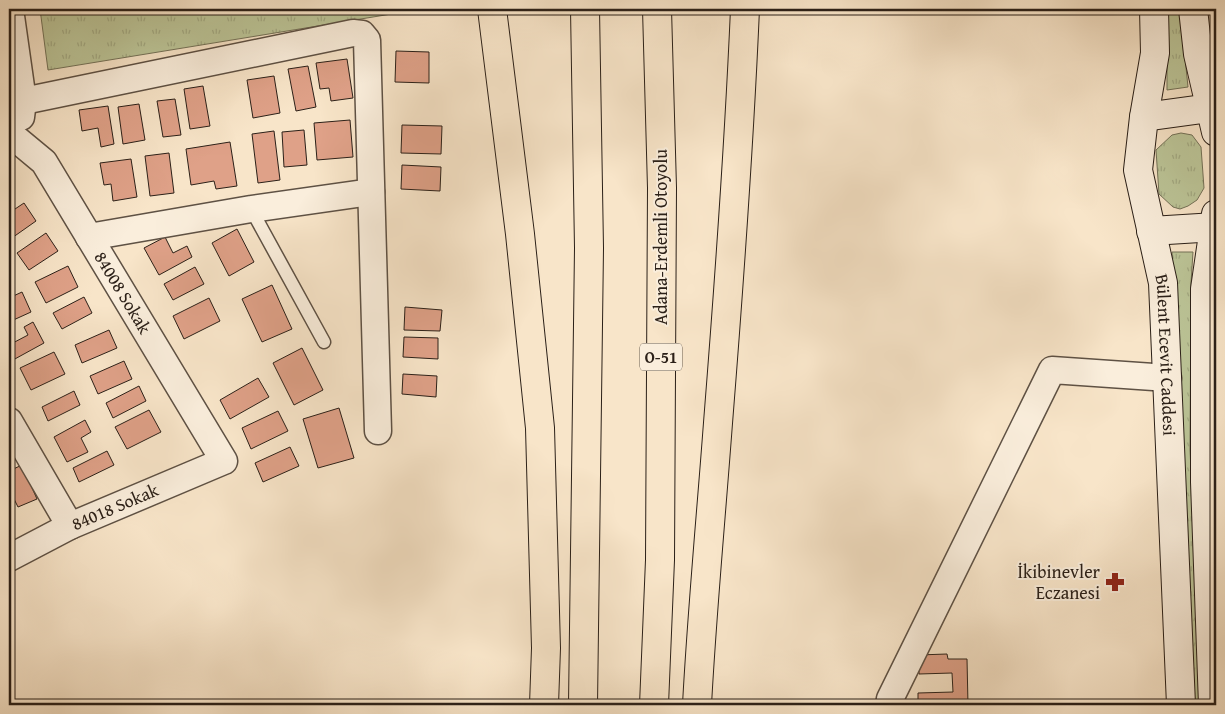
<svg xmlns="http://www.w3.org/2000/svg" width="1225" height="714" font-family="'Gentium Book Plus',serif">
	<style>
		.grass { fill: url(#grass-tufts); stroke: #747258 }
		.building { fill: #dfa188; stroke: #2b2018 }
		.lines { fill: none; stroke-linecap: round; stroke-linejoin: round }
		.service-casing { stroke: #5e5144; stroke-width: 15 }
		.minor-casing { stroke: #5e5144; stroke-width: 29 }
		.secondary-casing { stroke: #2b2018; stroke-width: 30 }
		.motorway-casing { stroke: #2b2018; stroke-width: 30 }
		.service { stroke: #faeedc; stroke-width: 12 }
		.minor { stroke: #faeedc; stroke-width: 26 }
		.secondary { stroke: #faeedc; stroke-width: 28 }
		.motorway { stroke: #f8e5c9; stroke-width: 28 }
		.labels { text-anchor: middle; stroke-width: 4; stroke-linejoin: round; paint-order: stroke }
		.shield { fill: #faeedc; stroke: #695e53; stroke-width: 1 }
		.shield-label { font-size: 16px; font-weight: bold; fill: #2b2018 }
		.street-label { font-size: 18px; fill: #2b2018; stroke: #faeedc }
		.poi-label { font-size: 18px; fill: #2b2018; stroke: #faeedc; text-anchor: end }
	</style>
	<defs>
		<pattern id="grass-tufts" width="24" height="20" patternUnits="userSpaceOnUse" patternTransform="scale(1.25)"><rect width="24" height="20" fill="#bcc598"/><path d="M3 7l-1-3M5 7V3M7 7l1-3M15 17l-1-3M17 17v-4M19 17l1-3" fill="none" stroke="#a2a982"/></pattern>
	</defs>
	<rect width="100%" height="100%" fill="#f8e5c9"/>
	<filter id="stains"><feTurbulence type="fractalNoise" baseFrequency=".004" numOctaves="4"/><feColorMatrix values="0 0 0 0 .2 0 0 0 0 .09 0 0 0 0 .02 0 0 0 .5 -.17"/></filter>
	<radialGradient id="worn" r=".72"><stop offset=".6" stop-color="#630" stop-opacity="0"/><stop offset="1" stop-color="#630" stop-opacity=".3"/></radialGradient>
	<!-- grass -->
	<g class="grass">
		<path d="M 40,9 L 422,9 L 48,70 Z"/>
		<path d="M 1167,9 L 1180,9 L 1188,87 L 1167,90 Z"/>
		<path d="M 1181,133 L 1192,135 L 1201,147 L 1204,188 L 1197,200 L 1188,206 L 1180,209 L 1173,207 L 1159,194 L 1156,150 L 1172,135 Z"/>
		<path d="M 1172,252 L 1193,252 L 1191,283 L 1190,450 L 1202,705 L 1189,705 L 1182,450 Z"/>
	</g>
	<!-- building -->
	<g class="building">
		<path d="M 396,51 L 429,52 L 429,83 L 395,82 Z"/>
		<path d="M 347,59 L 353,98 L 331,101 L 329,88 L 320,89 L 316,63 Z"/>
		<path d="M 308,66 L 316,107 L 296,111 L 288,69 Z"/>
		<path d="M 274,76 L 280,113 L 253,118 L 247,80 Z"/>
		<path d="M 203,86 L 210,126 L 190,129 L 184,89 Z"/>
		<path d="M 175,99 L 181,135 L 163,137 L 157,101 Z"/>
		<path d="M 139,104 L 145,140 L 123,144 L 118,107 Z"/>
		<path d="M 108,106 L 114,144 L 101,147 L 98,128 L 82,131 L 79,110 Z"/>
		<path d="M 350,120 L 353,157 L 317,160 L 314,123 Z"/>
		<path d="M 402,125 L 442,126 L 441,154 L 401,153 Z"/>
		<path d="M 304,130 L 307,165 L 284,167 L 282,132 Z"/>
		<path d="M 274,131 L 280,180 L 258,183 L 252,134 Z"/>
		<path d="M 230,142 L 237,186 L 216,189 L 214,181 L 191,185 L 186,149 Z"/>
		<path d="M 169,153 L 174,193 L 150,196 L 145,156 Z"/>
		<path d="M 131,159 L 137,197 L 113,201 L 111,184 L 104,185 L 100,163 Z"/>
		<path d="M 402,165 L 441,167 L 440,191 L 401,189 Z"/>
		<path d="M 24,203 L 36,221 L 9,240 L 9,213 Z"/>
		<path d="M 237,229 L 254,262 L 229,276 L 212,243 Z"/>
		<path d="M 46,233 L 58,251 L 29,270 L 17,253 Z"/>
		<path d="M 165,237 L 173,253 L 187,246 L 192,257 L 159,275 L 144,248 Z"/>
		<path d="M 68,266 L 78,287 L 46,303 L 35,282 Z"/>
		<path d="M 195,267 L 204,284 L 173,300 L 164,284 Z"/>
		<path d="M 272,285 L 292,329 L 262,342 L 242,299 Z"/>
		<path d="M 22,292 L 31,312 L 9,322 L 9,298 Z"/>
		<path d="M 84,297 L 92,313 L 62,329 L 53,313 Z"/>
		<path d="M 209,298 L 220,321 L 184,339 L 173,316 Z"/>
		<path d="M 405,307 L 442,310 L 440,331 L 404,330 Z"/>
		<path d="M 33,322 L 44,343 L 13,360 L 9,351 L 9,345 L 28,335 L 24,327 Z"/>
		<path d="M 109,330 L 117,348 L 82,363 L 75,345 Z"/>
		<path d="M 404,337 L 438,338 L 438,359 L 403,357 Z"/>
		<path d="M 302,348 L 323,390 L 294,405 L 273,363 Z"/>
		<path d="M 54,352 L 65,374 L 31,390 L 20,368 Z"/>
		<path d="M 124,361 L 132,379 L 98,394 L 90,376 Z"/>
		<path d="M 403,374 L 437,376 L 436,397 L 402,394 Z"/>
		<path d="M 258,378 L 269,397 L 230,419 L 220,400 Z"/>
		<path d="M 139,386 L 146,401 L 113,418 L 106,403 Z"/>
		<path d="M 74,391 L 80,405 L 48,421 L 42,407 Z"/>
		<path d="M 339,408 L 354,458 L 318,468 L 303,419 Z"/>
		<path d="M 149,410 L 161,432 L 127,449 L 115,427 Z"/>
		<path d="M 278,411 L 288,431 L 251,449 L 242,428 Z"/>
		<path d="M 85,420 L 91,432 L 81,438 L 88,452 L 67,462 L 54,437 Z"/>
		<path d="M 290,447 L 299,466 L 263,482 L 255,463 Z"/>
		<path d="M 107,451 L 114,465 L 79,482 L 73,468 Z"/>
		<path d="M 22,465 L 37,499 L 18,507 L 9,489 L 9,471 Z"/>
		<path d="M 947,654 L 948,659 L 967,659 L 968,705 L 918,705 L 918,693 L 953,692 L 952,673 L 919,674 L 918,655 Z"/>
	</g>
	<g class="lines">
		<!-- service casing -->
		<g class="service-casing">
			<path id="service" d="M 251,209 L 324,342"/>
		</g>
		<!-- minor casing -->
		<g class="minor-casing">
			<g id="minor">
				<path d="M 10,9 L 23,101 L 21,117"/>
				<path d="M 9,104 L 353,33 L 362,34 L 367,40 L 378,431"/>
				<path id="s1" d="M 9,133 L 44,162 L 224,461 L 70,526 L 9,558"/>
				<path d="M 89,237 L 251,209 L 371,192"/>
				<path d="M 9,421 L 70,526"/>
				<path d="M 889,705 L 890,699 L 1052,370 L 1168,378"/>
			</g>
		</g>
		<!-- secondary casing -->
		<g class="secondary-casing">
			<g id="secondary">
				<path id="s2" d="M 1154,9 L 1155,53 L 1144,117 L 1138,170 L 1163,283 L 1181,705"/>
				<path d="M 1193,9 L 1198,54 L 1216,132"/>
				<path d="M 1144,117 L 1210,108 L 1216,105"/>
				<path d="M 1151,231 L 1216,227"/>
				<path d="M 1213,705 L 1205,482 L 1205,289 L 1216,214"/>
			</g>
		</g>
		<!-- motorway casing -->
		<g class="motorway-casing">
			<g id="motorway">
				<path d="M 492,9 L 520,234 L 540,428 L 546,648 L 544,705"/>
				<path d="M 583,705 L 589,248 L 585,9"/>
				<path d="M 654,705 L 660,560 L 662,188 L 657,9"/>
				<path d="M 697,705 C 702,611 711,517 718,423 C 729,285 739,147 745,9"/>
			</g>
		</g>
		<!-- service -->
		<use href="#service" class="service"/>
		<!-- minor -->
		<use href="#minor" class="minor"/>
		<!-- secondary -->
		<use href="#secondary" class="secondary"/>
		<!-- motorway -->
		<use href="#motorway" class="motorway"/>
	</g>
	<!-- icons -->
	<defs>
		<g id="pharmacy-bare" transform="scale(1.5)"><path d="M-2-6h4v4h4v4h-4v4h-4v-4h-4v-4h4Z" fill="#8f2418" stroke="#faeedc" stroke-width="2.5" paint-order="stroke"/></g>
	</defs>
	<g fill-rule="evenodd">
		<use href="#pharmacy-bare" x="1115" y="582"/>
	</g>
	<g class="labels">
		<!-- shield labels -->
		<rect class="shield" x="640" y="343.5" width="42" height="27" rx="4"/>
		<g class="shield-label">
			<text x="661" y="363">O-51</text>
		</g>
		<!-- street labels -->
		<g class="street-label">
			<text transform="translate(661 237) rotate(-90)" y="6">Adana-Erdemli Otoyolu</text>
			<text dy="6" stroke="none"><textPath href="#s1" startOffset="198">84008 Sokak</textPath></text>
			<text dy="6" stroke="none"><textPath href="#s2" startOffset="350">Bülent Ecevit Caddesi</textPath></text>
			<text transform="translate(115 507) rotate(-23)" y="6">84018 Sokak</text>
		</g>
		<!-- poi labels -->
		<g class="poi-label">
			<text x="1100" y="578">İkibinevler<tspan x="1100" dy="21">Eczanesi</tspan></text>
		</g>
	</g>
	<!-- margin -->
	<rect width="1225" height="714" fill="none" stroke="#f8e5c9" stroke-width="30"/>
	<rect x="10" y="10" width="1205" height="694" fill="none" stroke="#2b2018" stroke-width="2.5"/>
	<rect x="15" y="15" width="1195" height="684" fill="none" stroke="#2b2018"/>
	<rect width="100%" height="100%" filter="url(#stains)"/>
	<rect width="100%" height="100%" fill="url(#worn)"/>
</svg>
